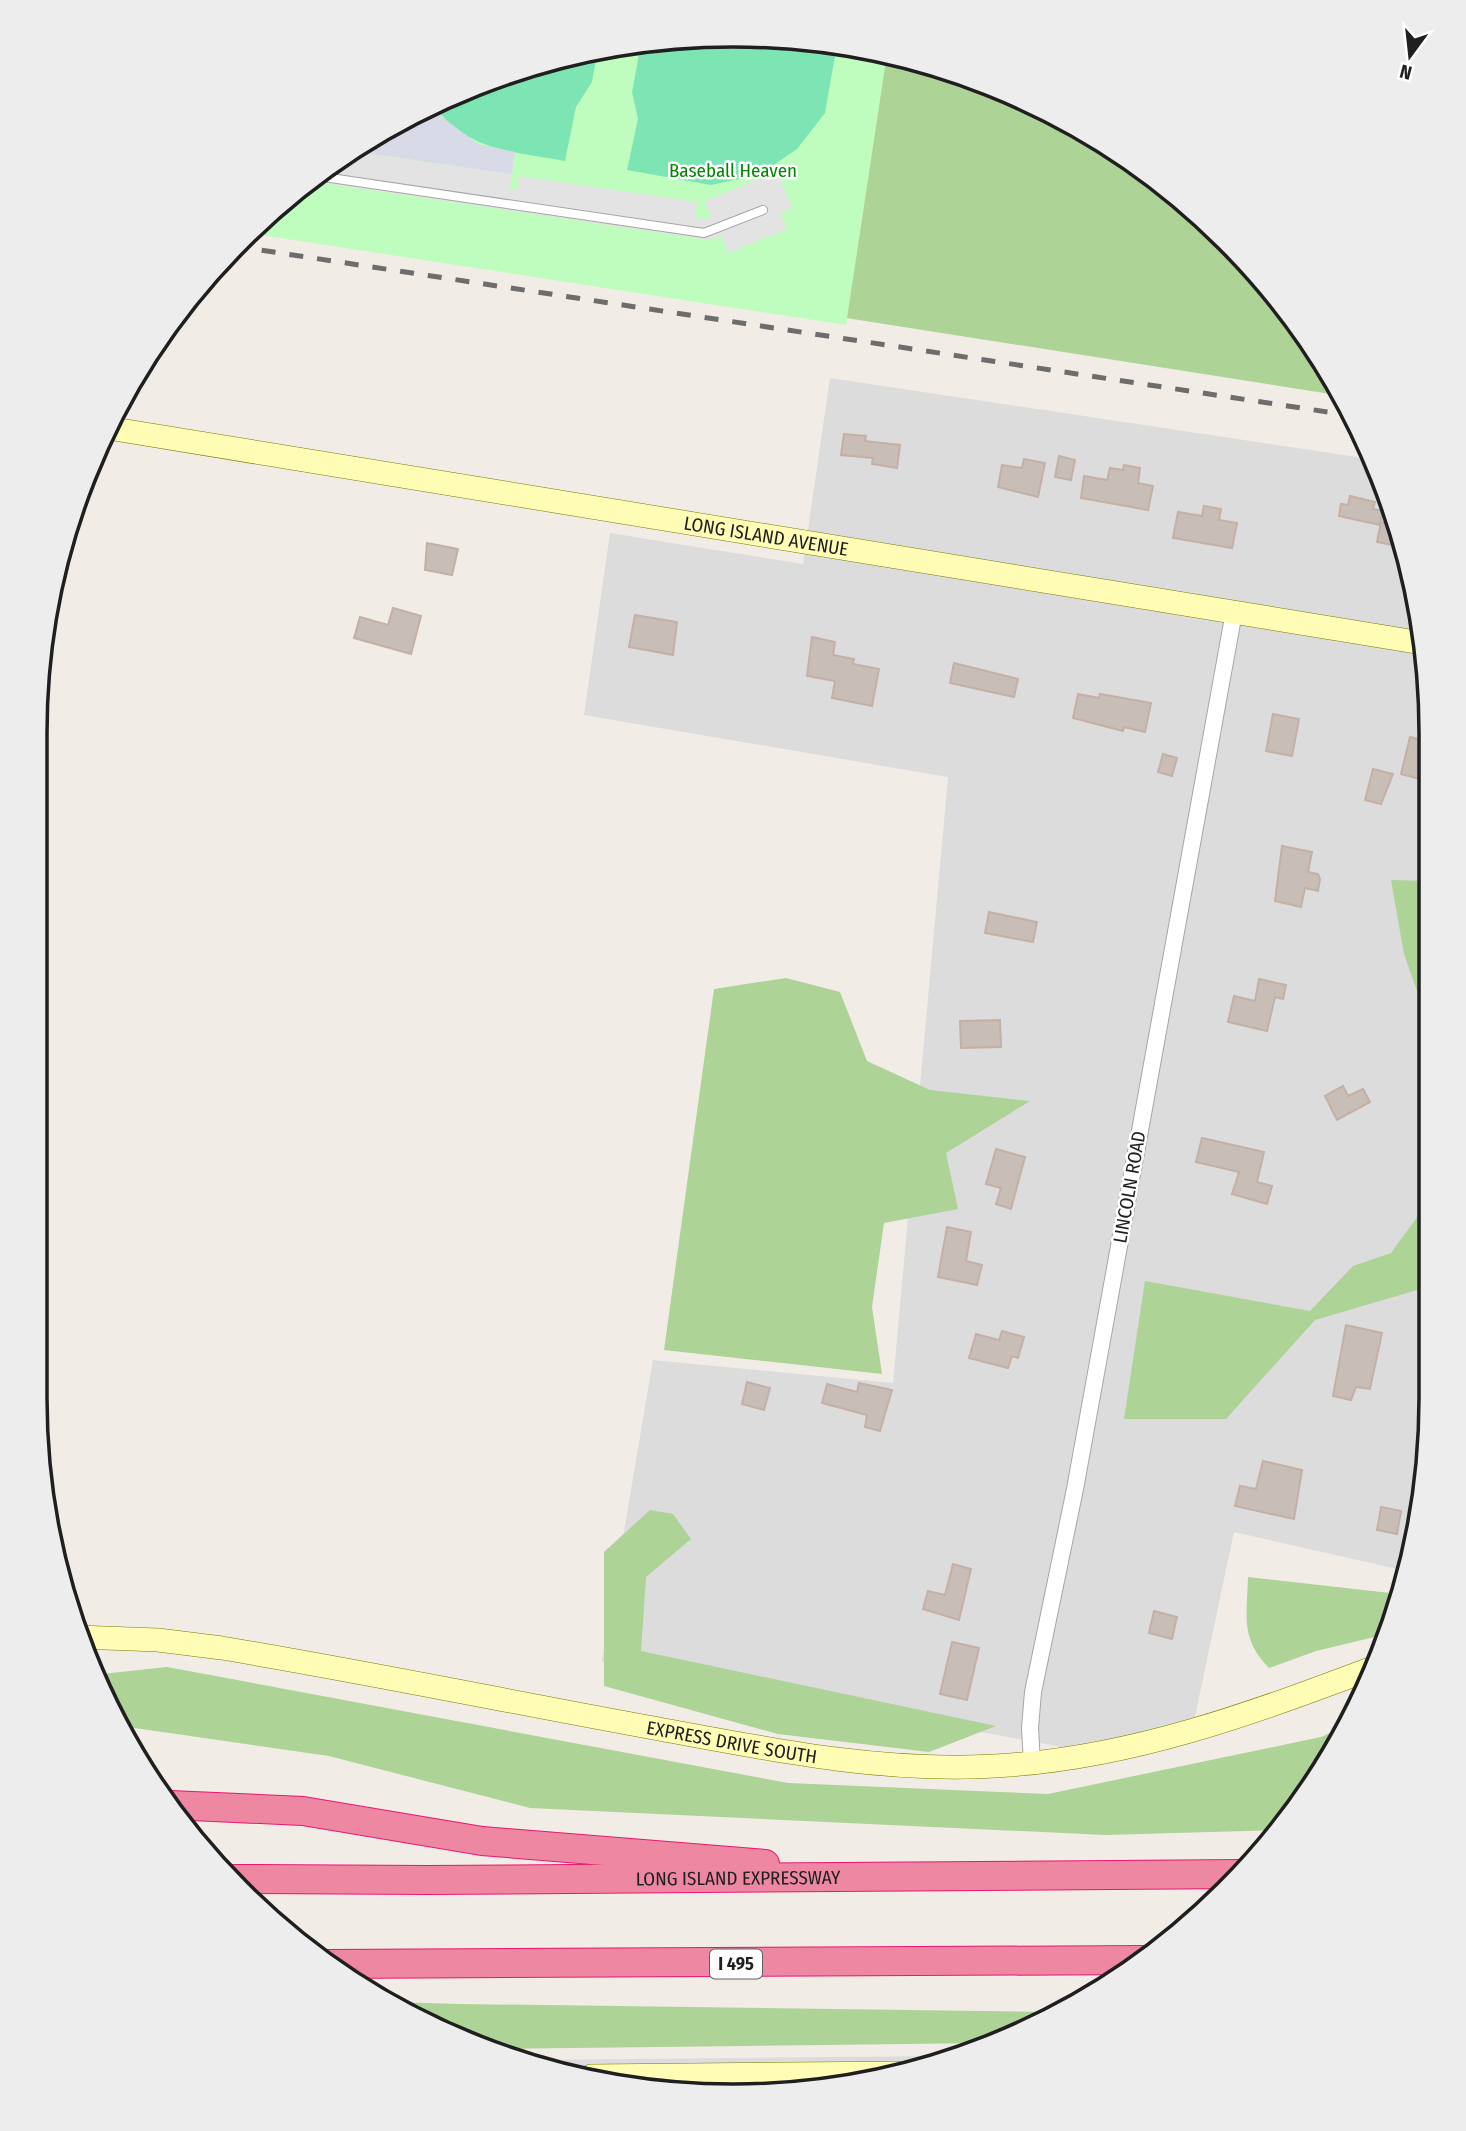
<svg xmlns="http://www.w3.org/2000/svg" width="1466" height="2131" font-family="'Fira Sans Condensed',sans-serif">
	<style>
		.residential { fill: #dddcdc }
		.forest { fill: #add396 }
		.park { fill: #bffdbf }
		.pitch { fill: #7de5b4 }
		.parking { fill: #e3e3e3 }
		.plaza { fill: #d9dae7 }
		.building { fill: #c9bdb7; stroke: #c3b0a6; stroke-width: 2 }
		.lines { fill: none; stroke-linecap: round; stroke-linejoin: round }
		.lane-casing { stroke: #a6a6a6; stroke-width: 10 }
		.street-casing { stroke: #a6a6a6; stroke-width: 18 }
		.secondary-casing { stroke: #797c00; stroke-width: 24 }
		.highway-casing { stroke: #e81871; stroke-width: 30 }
		.lane { stroke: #fff; stroke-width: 8 }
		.street { stroke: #fff; stroke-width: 16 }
		.secondary { stroke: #fefcb5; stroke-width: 23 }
		.highway { stroke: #ed87a2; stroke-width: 28 }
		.rail { stroke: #6d6d6d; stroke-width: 5; stroke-dasharray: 14 14; stroke-linecap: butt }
		.labels { text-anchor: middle; stroke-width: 5; stroke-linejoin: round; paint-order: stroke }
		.shield { fill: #fff; stroke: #626262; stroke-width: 2 }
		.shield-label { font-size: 18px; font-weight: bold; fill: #1f1f1f }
		.park-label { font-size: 19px; fill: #038703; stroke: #fff }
		.street-label { font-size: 19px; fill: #1f1f1f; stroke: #fff }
		.rim { fill: none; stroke: #1f1f1f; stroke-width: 3.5 }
	</style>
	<rect width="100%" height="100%" fill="#f1ece5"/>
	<!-- residential -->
	<g class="residential">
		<path d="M 830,378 L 1371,459 L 1418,597 L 1431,733 L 1431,1398 L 1418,1535 L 1406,1571 L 1234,1532 L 1194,1721 L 1077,1750 L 602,1661 L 653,1360 L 893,1383 L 948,777 L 584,715 L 610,533 L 803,564 Z"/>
		<path d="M 949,2056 L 869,2083 L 733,2096 L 642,2090 L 529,2060 Z"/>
	</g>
	<!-- forest -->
	<g class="forest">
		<path d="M 870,48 L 1000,88 L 1121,153 L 1227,240 L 1313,345 L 1343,396 L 745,302 Z"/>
		<path d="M 1391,880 L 1431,881 L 1431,1182 L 1419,1142 L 1422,1005 L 1404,954 Z"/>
		<path d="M 786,978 L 840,992 L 867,1061 L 930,1090 L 1030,1101 L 946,1153 L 958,1209 L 884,1223 L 872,1307 L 882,1374 L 664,1350 L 714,989 Z"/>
		<path d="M 1431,1198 L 1431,1286 L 1315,1320 L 1226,1419 L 1124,1419 L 1145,1281 L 1310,1311 L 1353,1266 L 1391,1253 Z"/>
		<path d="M 650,1510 L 673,1514 L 691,1539 L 646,1577 L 641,1651 L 996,1726 L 929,1752 L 778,1734 L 604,1686 L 604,1552 Z"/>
		<path d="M 1248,1577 L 1399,1594 L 1387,1634 L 1316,1651 L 1269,1668 C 1240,1638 1247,1616 1248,1577 Z"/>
		<path d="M 167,1667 L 788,1783 L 1048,1794 L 1321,1737 L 1345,1726 L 1313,1786 L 1277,1830 L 1105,1835 L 530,1808 L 329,1756 L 121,1726 L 93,1675 Z"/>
		<path d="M 389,2002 L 462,2004 L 1062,2012 L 1042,2024 L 986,2043 L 490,2049 L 466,2043 Z"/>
	</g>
	<!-- park -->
	<path class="park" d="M 733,35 L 870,48 L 887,54 L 846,325 L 248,233 L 346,152 L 466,88 L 597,48 Z"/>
	<!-- pitch -->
	<g class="pitch">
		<path d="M 733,35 L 837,45 L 825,113 L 797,149 L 759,175 L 711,185 L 627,170 L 638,119 L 632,92 L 641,44 Z"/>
		<path d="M 598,48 L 592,82 L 576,107 L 565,161 C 516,152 465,151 434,105 L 466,88 Z"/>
	</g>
	<!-- parking -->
	<path class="parking" d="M 352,151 L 512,174 L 510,189 L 517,190 L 519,176 L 697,202 L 695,217 L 707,219 L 711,217 L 705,201 L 777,172 L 792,208 L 781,212 L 787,229 L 728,253 L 721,236 L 710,240 L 310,181 L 332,164 L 350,166 Z"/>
	<!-- plaza -->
	<path class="plaza" d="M 434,105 L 442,117 L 478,144 L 515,152 L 512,174 L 353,151 L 350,166 L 332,164 L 346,152 Z"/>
	<!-- building -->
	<g class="building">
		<path d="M 844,434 L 866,436 L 865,441 L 900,445 L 897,468 L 872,464 L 873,458 L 841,455 Z"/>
		<path d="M 1059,456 L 1075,460 L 1071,480 L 1055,477 Z"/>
		<path d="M 1024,459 L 1045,463 L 1038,497 L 998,487 L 1002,465 L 1022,468 Z"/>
		<path d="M 1124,465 L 1140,468 L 1138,483 L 1153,486 L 1148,510 L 1081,498 L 1084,476 L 1107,480 L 1110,468 L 1123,470 Z"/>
		<path d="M 1350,496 L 1375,502 L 1373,509 L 1383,511 L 1380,525 L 1339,516 L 1341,504 L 1348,505 Z"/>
		<path d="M 1204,506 L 1221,509 L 1219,520 L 1237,523 L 1232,548 L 1173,538 L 1178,512 L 1202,516 Z"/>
		<path d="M 1381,522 L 1393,525 L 1401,547 L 1377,542 Z"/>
		<path d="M 427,543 L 458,549 L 452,575 L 425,570 Z"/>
		<path d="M 393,608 L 421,616 L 411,654 L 354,638 L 360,617 L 388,625 Z"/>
		<path d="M 635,615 L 677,622 L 673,655 L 629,647 Z"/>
		<path d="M 812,637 L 835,642 L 833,655 L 854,659 L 853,664 L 879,669 L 872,706 L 832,698 L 835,681 L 807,676 Z"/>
		<path d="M 954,663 L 1018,679 L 1014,697 L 950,683 Z"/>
		<path d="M 1078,694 L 1099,698 L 1100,694 L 1151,703 L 1145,732 L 1124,727 L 1123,731 L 1073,718 Z"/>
		<path d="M 1273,714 L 1299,719 L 1292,756 L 1266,751 Z"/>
		<path d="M 1410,737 L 1431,742 L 1431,782 L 1401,774 Z"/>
		<path d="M 1163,754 L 1177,758 L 1172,776 L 1158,772 Z"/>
		<path d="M 1373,769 L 1393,774 L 1381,804 L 1365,800 Z"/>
		<path d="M 1282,846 L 1312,852 L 1308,872 L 1318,874 L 1320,879 L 1318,891 L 1305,888 L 1301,907 L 1275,901 Z"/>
		<path d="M 989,912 L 1037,922 L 1033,942 L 985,933 Z"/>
		<path d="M 1259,979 L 1286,985 L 1283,999 L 1275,997 L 1267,1031 L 1228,1022 L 1234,996 L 1255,1001 Z"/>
		<path d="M 1000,1020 L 1001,1047 L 961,1048 L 960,1021 Z"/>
		<path d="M 1343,1086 L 1348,1096 L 1363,1089 L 1370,1102 L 1337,1120 L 1325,1096 Z"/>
		<path d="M 1202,1138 L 1264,1152 L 1257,1182 L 1272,1186 L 1267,1204 L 1232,1194 L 1239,1172 L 1196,1162 Z"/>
		<path d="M 996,1149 L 1025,1157 L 1011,1209 L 996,1204 L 1001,1188 L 986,1184 Z"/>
		<path d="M 947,1227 L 971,1232 L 966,1261 L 982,1265 L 977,1285 L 938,1277 Z"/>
		<path d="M 1346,1325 L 1382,1333 L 1370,1389 L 1356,1387 L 1351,1400 L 1333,1396 Z"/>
		<path d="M 1002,1331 L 1024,1337 L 1018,1358 L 1012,1356 L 1008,1368 L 969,1358 L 976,1334 L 999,1340 Z"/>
		<path d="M 747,1382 L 770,1388 L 764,1410 L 742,1404 Z"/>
		<path d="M 859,1383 L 892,1390 L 880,1431 L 865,1427 L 867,1415 L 822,1403 L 827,1384 L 857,1392 Z"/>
		<path d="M 1263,1461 L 1302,1470 L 1294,1519 L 1235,1506 L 1240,1486 L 1256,1489 Z"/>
		<path d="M 1381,1507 L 1401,1511 L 1397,1534 L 1377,1530 Z"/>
		<path d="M 953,1564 L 971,1569 L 959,1620 L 923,1609 L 928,1591 L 945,1595 Z"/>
		<path d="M 1154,1611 L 1177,1617 L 1172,1639 L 1149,1633 Z"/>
		<path d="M 952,1642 L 979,1648 L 967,1700 L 940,1694 Z"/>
	</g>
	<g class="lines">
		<!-- lane casing -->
		<g class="lane-casing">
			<path id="lane" d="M 317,176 L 704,233 L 763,210"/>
		</g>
		<!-- street casing -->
		<g class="street-casing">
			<path id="street" d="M 1032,1763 L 1030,1728 L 1033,1692 L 1075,1489 L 1234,612"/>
		</g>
		<!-- secondary casing -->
		<g class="secondary-casing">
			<g id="secondary">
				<path id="s1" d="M 108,428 L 1422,643"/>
				<path id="s2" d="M 78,1637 L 158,1640 L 222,1648 C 365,1672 506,1701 648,1727 C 763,1748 878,1773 995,1766 C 1130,1759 1253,1713 1378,1666"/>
				<path d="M 591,2076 L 897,2073"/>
			</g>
		</g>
		<!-- highway casing -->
		<g class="highway-casing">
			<g id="highway">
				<path d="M 170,1805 L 303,1811 L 482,1841 L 765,1864"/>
				<path id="s3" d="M 234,1879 L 427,1880 L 1241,1874"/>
				<path d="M 327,1964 L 1145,1960"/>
			</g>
		</g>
		<!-- lane -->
		<use href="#lane" class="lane"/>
		<!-- street -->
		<use href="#street" class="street"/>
		<!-- secondary -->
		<use href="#secondary" class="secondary"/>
		<!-- highway -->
		<use href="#highway" class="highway"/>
		<!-- rail -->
		<path class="rail" d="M 234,246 L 1354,416"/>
	</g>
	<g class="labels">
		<!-- shield labels -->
		<rect class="shield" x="710" y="1949.5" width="52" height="29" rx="5"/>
		<g class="shield-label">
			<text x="736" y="1970">I 495</text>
		</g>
		<!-- park labels -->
		<g class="park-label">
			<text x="733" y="177">Baseball Heaven</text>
		</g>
		<!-- street labels -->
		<g class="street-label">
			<text dy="7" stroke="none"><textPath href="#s1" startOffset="667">LONG ISLAND AVENUE</textPath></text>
			<text transform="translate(1129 1187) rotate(-80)" y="7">LINCOLN ROAD</text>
			<text dy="7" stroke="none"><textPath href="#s2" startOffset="663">EXPRESS DRIVE SOUTH</textPath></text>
			<text dy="7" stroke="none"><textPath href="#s3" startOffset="504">LONG ISLAND EXPRESSWAY</textPath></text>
		</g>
	</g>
	<!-- crop -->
	<path d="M0 0H1466V2131H0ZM733 47H733A686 686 0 0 1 1419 733V1398A686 686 0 0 1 733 2084H733A686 686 0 0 1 47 1398V733A686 686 0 0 1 733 47Z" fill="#ededed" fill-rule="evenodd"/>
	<path class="rim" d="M733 47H733A686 686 0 0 1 1419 733V1398A686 686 0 0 1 733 2084H733A686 686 0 0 1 47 1398V733A686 686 0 0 1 733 47Z"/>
	<!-- north arrow -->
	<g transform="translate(1410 56) rotate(195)" stroke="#ffffff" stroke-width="5" paint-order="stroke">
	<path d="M0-5L12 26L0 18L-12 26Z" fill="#1f1f1f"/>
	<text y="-10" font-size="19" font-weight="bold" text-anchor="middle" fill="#1f1f1f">N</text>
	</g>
</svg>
